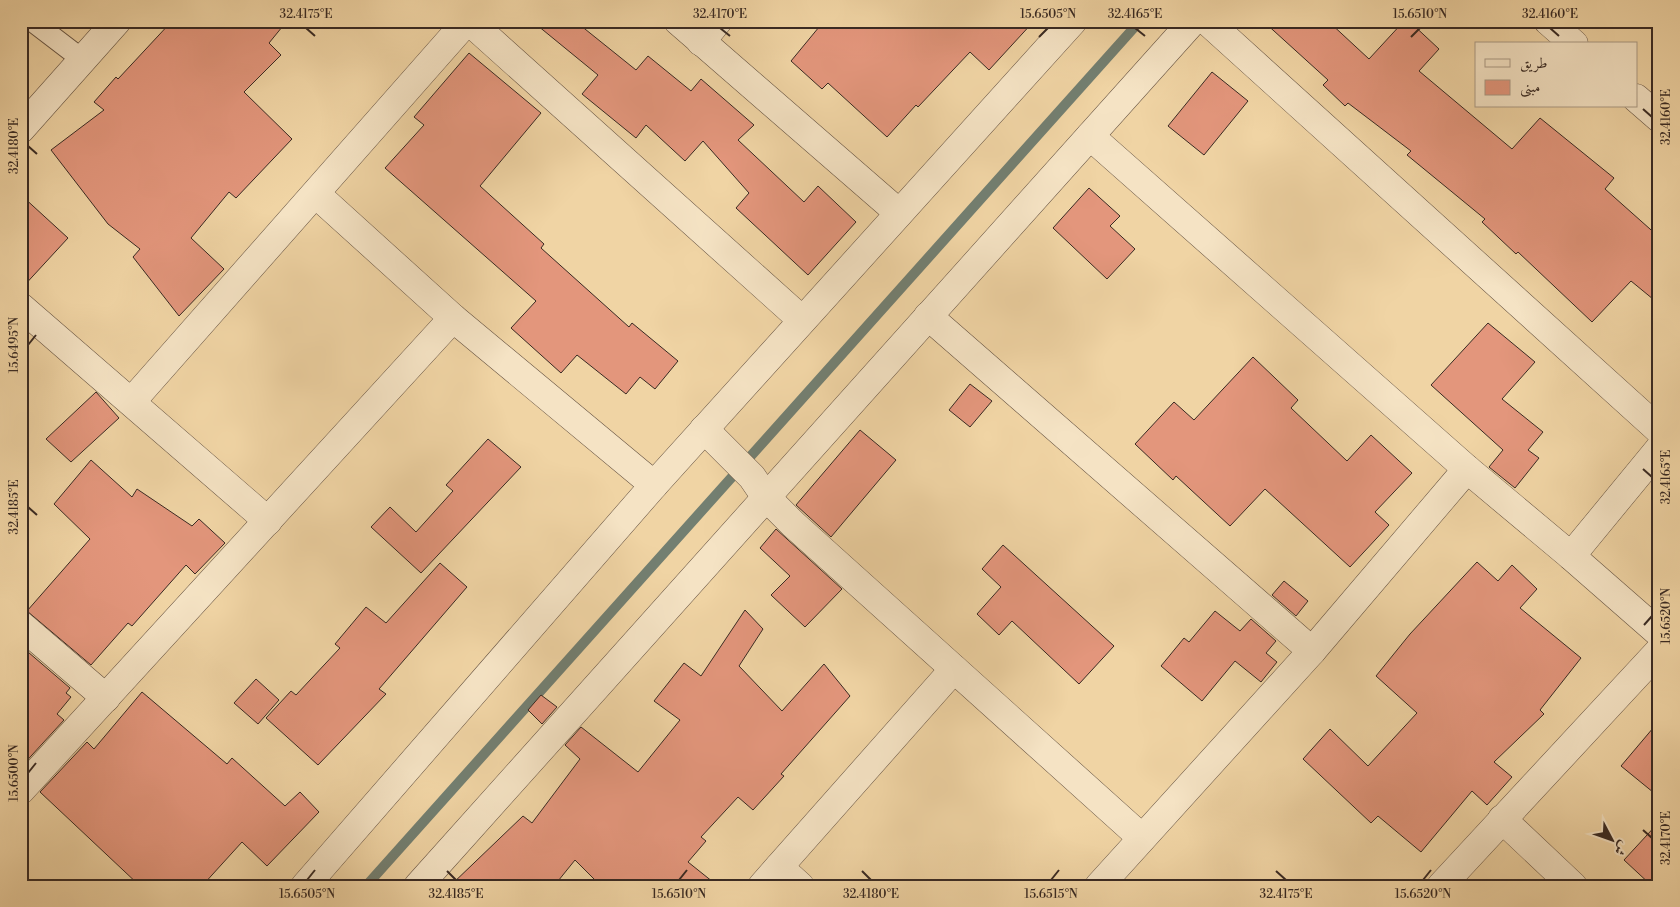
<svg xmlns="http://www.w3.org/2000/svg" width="1680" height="907" font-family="'Libre Bodoni',Amiri,serif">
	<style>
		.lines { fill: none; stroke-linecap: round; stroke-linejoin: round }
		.stream { stroke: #737f71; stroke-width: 10 }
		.building { fill: #e3967c; stroke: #392a23 }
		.lane-casing { stroke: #675443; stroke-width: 22 }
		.street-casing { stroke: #675443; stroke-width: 29 }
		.lane { stroke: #f5e3c4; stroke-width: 20 }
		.street { stroke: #f5e3c4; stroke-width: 28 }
		.ticks { fill: none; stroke: #392a23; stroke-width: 2 }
		.neatline { fill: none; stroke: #392a23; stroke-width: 2 }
		.ticks-label { font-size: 12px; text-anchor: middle; fill: #392a23 }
	</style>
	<rect width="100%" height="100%" fill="#f0d4a4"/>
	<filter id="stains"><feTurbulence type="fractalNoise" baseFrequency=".004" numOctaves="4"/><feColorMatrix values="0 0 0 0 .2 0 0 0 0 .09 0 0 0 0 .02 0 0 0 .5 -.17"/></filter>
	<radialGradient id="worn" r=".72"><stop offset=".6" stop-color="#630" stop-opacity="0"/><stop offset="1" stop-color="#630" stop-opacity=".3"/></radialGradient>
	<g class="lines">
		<!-- stream -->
		<path class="stream" d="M 366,886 L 1140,21"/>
	</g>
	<!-- building -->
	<g class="building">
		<path d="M 172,21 L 287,21 L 269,43 L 281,55 L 244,92 L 292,139 L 236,198 L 229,192 L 191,238 L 224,269 L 179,316 L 133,257 L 140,249 L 108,224 L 51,150 L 104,110 L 94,102 L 116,77 L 118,79 Z"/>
		<path d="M 532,21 L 575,21 L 636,70 L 648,56 L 691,91 L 701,79 L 754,125 L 738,140 L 804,202 L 818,186 L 856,222 L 808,275 L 736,208 L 749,193 L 703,141 L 685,161 L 646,125 L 636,138 L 582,94 L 598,75 Z"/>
		<path d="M 824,21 L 1034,21 L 989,70 L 970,52 L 918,107 L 916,105 L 887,137 L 828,83 L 822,89 L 791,61 Z"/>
		<path d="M 1263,21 L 1328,21 L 1369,59 L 1404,21 L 1409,21 L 1439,49 L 1419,71 L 1512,149 L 1540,118 L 1614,178 L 1605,189 L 1659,237 L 1659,304 L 1631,281 L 1592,322 L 1518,252 L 1516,254 L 1482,222 L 1485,219 L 1407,155 L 1411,151 L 1348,103 L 1345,106 L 1323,85 L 1328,80 Z"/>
		<path d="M 469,53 L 541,113 L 480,186 L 544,244 L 541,248 L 629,327 L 632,323 L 678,361 L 655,389 L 640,377 L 626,394 L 577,355 L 561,373 L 511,328 L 536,301 L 385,168 L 424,125 L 414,117 Z"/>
		<path d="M 1212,72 L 1248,101 L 1204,155 L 1168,126 Z"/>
		<path d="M 1089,188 L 1120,216 L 1110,226 L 1135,249 L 1107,279 L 1053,228 Z"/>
		<path d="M 21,195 L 68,238 L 21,289 Z"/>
		<path d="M 1488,323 L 1535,362 L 1502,399 L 1543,432 L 1528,450 L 1539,458 L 1515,488 L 1489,467 L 1503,450 L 1431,385 Z"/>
		<path d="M 1253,357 L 1298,400 L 1291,408 L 1347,461 L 1371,435 L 1412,473 L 1375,512 L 1389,525 L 1350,567 L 1265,489 L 1230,526 L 1176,476 L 1173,480 L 1135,444 L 1174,402 L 1194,420 Z"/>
		<path d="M 970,384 L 992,401 L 970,427 L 949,410 Z"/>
		<path d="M 96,392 L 119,418 L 71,462 L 46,439 Z"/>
		<path d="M 860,430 L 896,460 L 831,537 L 796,505 Z"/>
		<path d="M 488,439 L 521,467 L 421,573 L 371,527 L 390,507 L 416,532 L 453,491 L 446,485 Z"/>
		<path d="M 91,460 L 132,497 L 137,489 L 192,526 L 199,519 L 225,543 L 195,574 L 186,565 L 132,626 L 128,623 L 91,665 L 27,611 L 90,539 L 54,504 Z"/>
		<path d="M 776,529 L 842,589 L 805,627 L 771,595 L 790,576 L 760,548 Z"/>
		<path d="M 1003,545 L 1114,646 L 1079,684 L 1012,621 L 999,635 L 977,614 L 1001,587 L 982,569 Z"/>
		<path d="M 1477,562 L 1498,581 L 1512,565 L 1537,589 L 1520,608 L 1581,658 L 1540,710 L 1544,714 L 1494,762 L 1512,777 L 1487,805 L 1472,791 L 1421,852 L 1378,816 L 1371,823 L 1303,759 L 1330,729 L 1368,766 L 1417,713 L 1376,676 L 1410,634 Z"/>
		<path d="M 440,563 L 467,587 L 379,689 L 386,694 L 318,765 L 266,718 L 291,691 L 296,695 L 340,648 L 335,644 L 366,607 L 386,623 Z"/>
		<path d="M 1284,581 L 1308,601 L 1296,616 L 1272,595 Z"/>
		<path d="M 745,610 L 763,629 L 739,666 L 782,711 L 824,664 L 850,696 L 781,774 L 784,776 L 753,810 L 738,797 L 701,837 L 706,841 L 688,862 L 718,886 L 601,886 L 575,860 L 554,886 L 450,886 L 523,816 L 532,823 L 580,759 L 565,745 L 581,727 L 638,772 L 680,720 L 654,701 L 684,663 L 701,676 Z"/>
		<path d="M 1215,611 L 1240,631 L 1251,619 L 1276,641 L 1266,653 L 1277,662 L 1261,682 L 1235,661 L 1202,701 L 1161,666 L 1184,638 L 1189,642 Z"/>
		<path d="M 21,646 L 70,688 L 66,693 L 71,697 L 57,714 L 64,720 L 21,767 Z"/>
		<path d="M 256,679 L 279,700 L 258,724 L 234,703 Z"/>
		<path d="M 142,692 L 227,764 L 232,758 L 285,806 L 300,792 L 319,812 L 267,866 L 242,842 L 202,886 L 140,886 L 40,792 L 87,742 L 94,749 Z"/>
		<path d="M 541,695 L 557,707 L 542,724 L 528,710 Z"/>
		<path d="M 1659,721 L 1659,797 L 1621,766 Z"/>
		<path d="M 1659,822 L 1659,886 L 1652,886 L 1624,860 Z"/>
	</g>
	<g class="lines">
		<!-- lane casing -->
		<g class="lane-casing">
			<path id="lane" d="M 32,21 L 83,60"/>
		</g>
		<!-- street casing -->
		<g class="street-casing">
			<g id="street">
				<path d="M 469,21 L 802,320"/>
				<path d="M 678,21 L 899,213"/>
				<path d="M 1207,21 L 1659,430"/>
				<path d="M 1548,21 L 1574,44"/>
				<path d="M 701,42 L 718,21"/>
				<path d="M 1636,98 L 1659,118"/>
				<path d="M 21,129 L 117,21"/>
				<path d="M 1090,136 L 1467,469 L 1571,556 L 1659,633"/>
				<path d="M 316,194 L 453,318 L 654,485"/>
				<path d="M 21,307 L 268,521"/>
				<path d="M 928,316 L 1312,651"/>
				<path d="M 132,401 L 467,21"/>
				<path d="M 704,429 L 752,477 L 765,496 L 793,524 L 1142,838"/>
				<path d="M 1571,556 L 1659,449"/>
				<path d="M 21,625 L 106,698"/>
				<path d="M 21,790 L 453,318"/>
				<path d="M 1502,819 L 1573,886"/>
				<path d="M 779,867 L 800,886"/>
				<path d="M 305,886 L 654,485 L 1073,21"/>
				<path d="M 418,886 L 1193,21"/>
				<path d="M 762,886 L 954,669"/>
				<path d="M 1099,886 L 1312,651 L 1467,469"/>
				<path d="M 1441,886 L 1659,651"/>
			</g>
		</g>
		<!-- lane -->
		<use href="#lane" class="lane"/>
		<!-- street -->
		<use href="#street" class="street"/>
	</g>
	<!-- ticks -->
	<path class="ticks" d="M 306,28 L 315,36M 720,28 L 730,36M 1135,28 L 1145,36M 1550,28 L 1559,36M 1039,37 L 1048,28M 1411,37 L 1420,28M 1643,109 L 1652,117M 28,146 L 37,154M 28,345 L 36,335M 1643,469 L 1652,477M 28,507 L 37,515M 1644,625 L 1652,616M 28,773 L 36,763M 1643,830 L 1652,838M 447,871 L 456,880M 862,871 L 871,880M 1276,871 L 1286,880M 307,880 L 315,870M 679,880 L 687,870M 1051,880 L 1059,870M 1423,880 L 1431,870"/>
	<!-- margin -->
	<rect width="1680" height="907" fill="none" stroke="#f0d4a4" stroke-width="55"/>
	<!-- legend -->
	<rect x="1475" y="42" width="162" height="65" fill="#f5e3c4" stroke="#aa9984"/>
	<rect x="1485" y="59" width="25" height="8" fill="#f5e3c4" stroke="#aa9984"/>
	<text x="1520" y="68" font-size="15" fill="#392a23">طريق</text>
	<rect x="1485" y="80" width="25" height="15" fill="#e3967c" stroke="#aa9984"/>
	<text x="1520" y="92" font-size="15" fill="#392a23">مبنى</text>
	<!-- north arrow -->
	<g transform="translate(1612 840) rotate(131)" stroke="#f5e3c4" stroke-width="4" paint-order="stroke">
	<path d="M0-4L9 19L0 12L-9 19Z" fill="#392a23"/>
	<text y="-8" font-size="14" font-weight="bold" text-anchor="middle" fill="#392a23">ش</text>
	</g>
	<rect x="28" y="28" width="1624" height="852" class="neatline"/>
	<g class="ticks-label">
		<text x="306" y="18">32.4175°E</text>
		<text x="720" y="18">32.4170°E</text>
		<text x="1048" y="18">15.6505°N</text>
		<text x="1135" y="18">32.4165°E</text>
		<text x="1420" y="18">15.6510°N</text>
		<text x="1550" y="18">32.4160°E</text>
		<text transform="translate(1666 117) rotate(-90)" y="4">32.4160°E</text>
		<text transform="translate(14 146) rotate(-90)" y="4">32.4180°E</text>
		<text transform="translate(14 345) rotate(-90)" y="4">15.6495°N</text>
		<text transform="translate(1666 477) rotate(-90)" y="4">32.4165°E</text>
		<text transform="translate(14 507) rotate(-90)" y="4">32.4185°E</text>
		<text transform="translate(1666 616) rotate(-90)" y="4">15.6520°N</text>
		<text transform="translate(14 773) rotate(-90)" y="4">15.6500°N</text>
		<text transform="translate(1666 838) rotate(-90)" y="4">32.4170°E</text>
		<text x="307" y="898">15.6505°N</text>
		<text x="456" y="898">32.4185°E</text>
		<text x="679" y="898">15.6510°N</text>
		<text x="871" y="898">32.4180°E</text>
		<text x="1051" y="898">15.6515°N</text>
		<text x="1286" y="898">32.4175°E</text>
		<text x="1423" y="898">15.6520°N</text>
	</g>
	<rect width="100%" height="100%" filter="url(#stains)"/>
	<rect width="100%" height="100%" fill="url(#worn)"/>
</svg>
